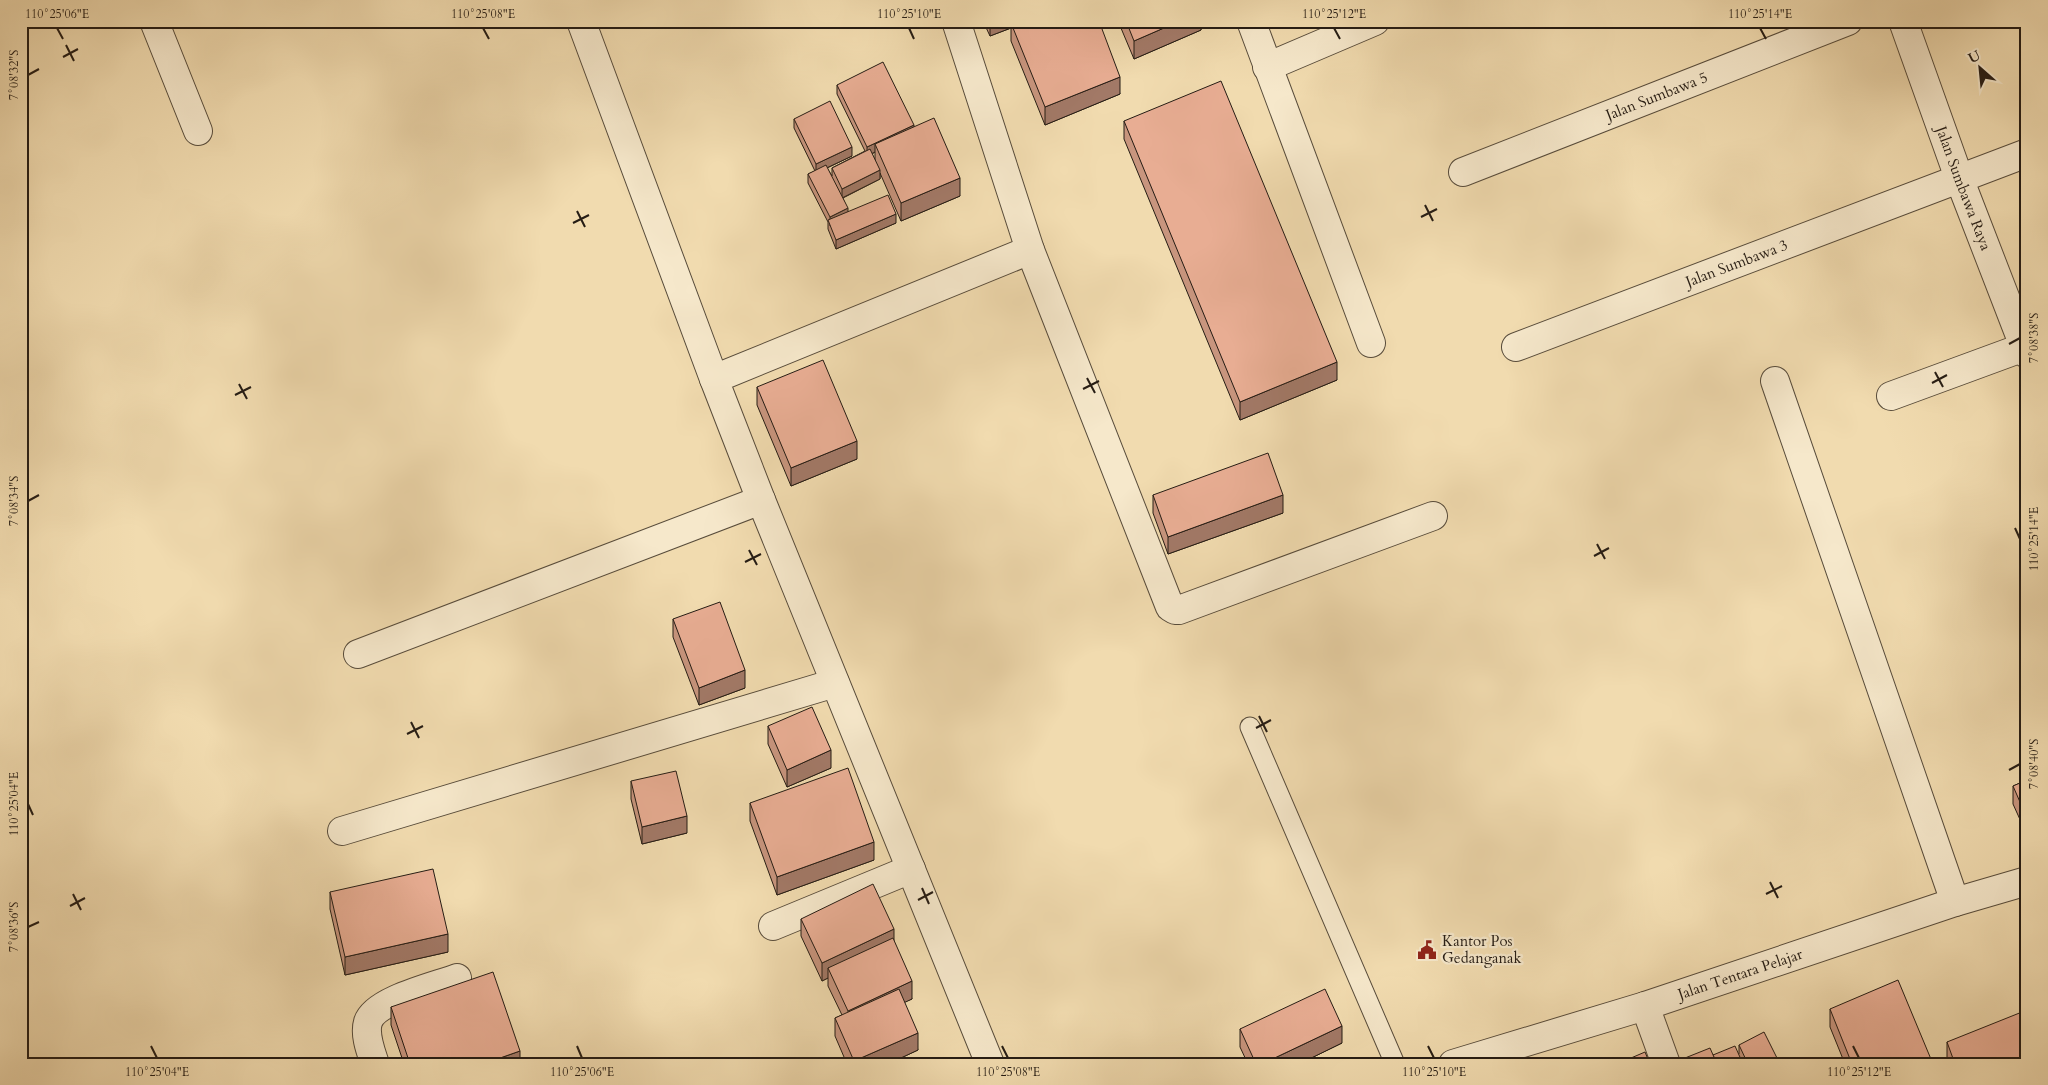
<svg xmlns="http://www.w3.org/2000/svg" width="2048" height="1085" font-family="Cardo,serif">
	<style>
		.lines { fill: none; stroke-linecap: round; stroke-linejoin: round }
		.lane-casing { stroke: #584c3b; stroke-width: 21 }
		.street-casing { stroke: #584c3b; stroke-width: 30 }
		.lane { stroke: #f6e8cb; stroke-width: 19 }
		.street { stroke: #f6e8cb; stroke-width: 28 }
		.wall { fill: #c8957e; stroke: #251c14; fill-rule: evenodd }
		.shaded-wall { fill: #a27967; stroke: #251c14 }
		.building { fill: #e8ad93; stroke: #251c14 }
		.ticks { fill: none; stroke: #251c14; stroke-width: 2 }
		.labels { text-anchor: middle; stroke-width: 4.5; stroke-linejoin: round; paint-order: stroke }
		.street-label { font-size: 15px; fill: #251c14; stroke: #f6e8cb }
		.poi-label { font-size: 15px; fill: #251c14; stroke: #f6e8cb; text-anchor: start }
		.neatline { fill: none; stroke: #251c14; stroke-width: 2 }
		.ticks-label { font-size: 12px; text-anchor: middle; fill: #251c14 }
	</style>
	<rect width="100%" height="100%" fill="#f1dbaf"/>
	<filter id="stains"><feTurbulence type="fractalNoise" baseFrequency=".004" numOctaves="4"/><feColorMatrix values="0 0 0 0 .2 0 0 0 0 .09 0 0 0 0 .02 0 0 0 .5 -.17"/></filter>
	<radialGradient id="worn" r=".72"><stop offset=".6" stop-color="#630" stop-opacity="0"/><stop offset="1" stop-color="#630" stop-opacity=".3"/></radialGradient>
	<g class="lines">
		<!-- lane casing -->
		<g class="lane-casing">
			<path id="lane" d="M 1250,727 L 1395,1064"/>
		</g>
		<!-- street casing -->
		<g class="street-casing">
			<g id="street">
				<path d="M 154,21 L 198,131"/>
				<path d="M 581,21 L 714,379"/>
				<path d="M 956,21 L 1030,250 L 714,379 L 761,500 L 990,1064"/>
				<path d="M 1251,21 L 1371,343"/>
				<path id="s1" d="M 1903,21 L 1959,178 L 2027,354"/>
				<path d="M 1267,67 L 1375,21"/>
				<path id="s2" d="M 1463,172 L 1848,21"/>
				<path d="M 1030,250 L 1170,607 L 1175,610 L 1179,610 L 1433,516"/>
				<path id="s3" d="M 1516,347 L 2027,153"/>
				<path d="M 1775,381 L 1955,902"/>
				<path d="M 1891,396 L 2027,346"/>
				<path d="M 358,654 L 761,500"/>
				<path d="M 342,831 L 835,683"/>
				<path d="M 773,926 L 911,869"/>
				<path d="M 1645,1006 L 1666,1064"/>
				<path d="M 375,1064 C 371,1052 364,1035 368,1022 C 375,1000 436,986 457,978"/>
				<path id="s4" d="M 1453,1064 L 1645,1006 L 1955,902 L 2027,881"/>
			</g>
		</g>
		<!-- lane -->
		<use href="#lane" class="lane"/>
		<!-- street -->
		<use href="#street" class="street"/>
	</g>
	<!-- wall -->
	<g class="wall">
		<path d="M 983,21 L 1099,21 L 1120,94 L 1045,125 L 1011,41 L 1011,28 L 990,36 Z"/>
		<path d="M 1118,21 L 1201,21 L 1201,30 L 1134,59 Z"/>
		<path d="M 837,85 L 914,127 L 960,196 L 901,221 L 880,173 L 880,179 L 843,198 L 848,212 L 896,223 L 836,249 L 828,229 L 828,222 L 808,183 L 808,174 L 815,171 L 794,128 L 794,119 L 852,156 L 827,168 L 832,176 L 832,168 L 865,151 L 837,94 ZM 875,152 L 875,160 L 872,154 Z"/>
		<path d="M 1124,121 L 1337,380 L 1240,420 L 1124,139 Z"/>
		<path d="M 757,387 L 857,459 L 791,486 L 757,405 Z"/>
		<path d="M 1153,495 L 1283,513 L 1168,554 L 1153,513 Z"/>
		<path d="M 673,619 L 745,688 L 699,705 L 673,637 Z"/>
		<path d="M 768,726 L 831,768 L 787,787 L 768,744 Z"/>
		<path d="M 2027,780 L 2027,835 L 2013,804 L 2013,786 Z"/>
		<path d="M 631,781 L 687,833 L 642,844 L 631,799 Z"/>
		<path d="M 750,803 L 874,860 L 777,895 L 750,821 Z"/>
		<path d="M 330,892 L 448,952 L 345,975 L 330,909 Z"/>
		<path d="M 801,919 L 894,941 L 912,999 L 904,1002 L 918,1050 L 888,1064 L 847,1064 L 835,1036 L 835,1018 L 842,1015 L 828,986 L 828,978 L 822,981 L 801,936 Z"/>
		<path d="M 391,1007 L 520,1064 L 404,1064 L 391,1025 Z"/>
		<path d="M 1830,1009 L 1933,1064 L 1845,1064 L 1830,1027 Z"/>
		<path d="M 1240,1029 L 1342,1043 L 1299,1064 L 1248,1064 L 1240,1047 Z"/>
		<path d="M 1947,1042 L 2027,1064 L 1947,1064 Z"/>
		<path d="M 1739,1045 L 1780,1064 L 1680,1064 L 1680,1060 L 1713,1055 L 1739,1054 Z"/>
	</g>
	<!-- shaded-wall -->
	<g class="shaded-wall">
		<path d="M 990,21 L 1026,21 L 1011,23 L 1011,28 L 990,36 Z"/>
		<path d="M 1180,21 L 1201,21 L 1201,30 L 1134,59 L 1134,41 Z"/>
		<path d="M 1120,77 L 1120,94 L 1045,125 L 1045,107 Z"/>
		<path d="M 914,125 L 914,134 L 875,144 L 875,152 L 867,156 L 867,147 Z"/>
		<path d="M 852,147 L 852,156 L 816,173 L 816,164 Z"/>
		<path d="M 880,170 L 880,179 L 842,198 L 842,189 Z"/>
		<path d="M 960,178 L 960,196 L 901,221 L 901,203 Z"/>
		<path d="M 848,208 L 848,217 L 830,226 L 830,217 Z"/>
		<path d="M 896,214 L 896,223 L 836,249 L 836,240 Z"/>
		<path d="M 1337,362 L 1337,380 L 1240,420 L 1240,402 Z"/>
		<path d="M 857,441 L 857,459 L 791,486 L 791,468 Z"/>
		<path d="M 1283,495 L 1283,513 L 1168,554 L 1168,537 Z"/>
		<path d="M 745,670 L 745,688 L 699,705 L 699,688 Z"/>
		<path d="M 831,750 L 831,768 L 787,787 L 787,770 Z"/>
		<path d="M 687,816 L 687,833 L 642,844 L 642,827 Z"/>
		<path d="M 874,842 L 874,860 L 777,895 L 777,877 Z"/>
		<path d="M 894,929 L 894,947 L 828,968 L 828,978 L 822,981 L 822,963 Z"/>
		<path d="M 448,934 L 448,952 L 345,975 L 345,957 Z"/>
		<path d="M 912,981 L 912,999 L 848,1029 L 848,1011 Z"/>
		<path d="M 1342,1026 L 1342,1043 L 1299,1064 L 1262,1064 Z"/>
		<path d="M 918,1033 L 918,1050 L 888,1064 L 854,1064 L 854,1061 Z"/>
		<path d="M 520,1051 L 520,1064 L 483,1064 Z"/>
	</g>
	<!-- building -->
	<g class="building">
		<path d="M 1016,21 L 1099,21 L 1120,77 L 1045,107 L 1011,23 Z"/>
		<path d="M 1126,21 L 1180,21 L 1134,41 Z"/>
		<path d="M 883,62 L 914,125 L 867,147 L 837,85 Z"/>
		<path d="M 1221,81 L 1337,362 L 1240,402 L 1124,121 Z"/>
		<path d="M 830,101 L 852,147 L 816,164 L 794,119 Z"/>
		<path d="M 934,118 L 960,178 L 901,203 L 875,144 Z"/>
		<path d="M 870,149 L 880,170 L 842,189 L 832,168 Z"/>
		<path d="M 826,165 L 848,208 L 830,217 L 808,174 Z"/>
		<path d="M 888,195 L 896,214 L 836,240 L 828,220 Z"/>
		<path d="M 823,360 L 857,441 L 791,468 L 757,387 Z"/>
		<path d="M 1268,453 L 1283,495 L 1168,537 L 1153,495 Z"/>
		<path d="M 720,602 L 745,670 L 699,688 L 673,619 Z"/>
		<path d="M 812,707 L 831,750 L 787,770 L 768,726 Z"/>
		<path d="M 848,768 L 874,842 L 777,877 L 750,803 Z"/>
		<path d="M 676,771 L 687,816 L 642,827 L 631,781 Z"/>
		<path d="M 2027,780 L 2027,818 L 2013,786 Z"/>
		<path d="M 433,869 L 448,934 L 345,957 L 330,892 Z"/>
		<path d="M 873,884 L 894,929 L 822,963 L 801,919 Z"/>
		<path d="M 893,938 L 912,981 L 848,1011 L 828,968 Z"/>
		<path d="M 493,972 L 520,1051 L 483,1064 L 410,1064 L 391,1007 Z"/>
		<path d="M 1898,980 L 1933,1064 L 1852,1064 L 1830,1009 Z"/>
		<path d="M 899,989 L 918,1033 L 854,1061 L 835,1018 Z"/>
		<path d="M 1325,989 L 1342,1026 L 1262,1064 L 1256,1064 L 1240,1029 Z"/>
		<path d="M 2027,1010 L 2027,1064 L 1955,1064 L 1947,1042 Z"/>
		<path d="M 1764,1032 L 1780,1064 L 1748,1064 L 1739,1045 Z"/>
		<path d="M 1735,1046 L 1743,1064 L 1717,1064 L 1713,1055 Z"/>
		<path d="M 1710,1048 L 1717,1064 L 1681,1064 L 1680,1060 Z"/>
		<path d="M 1645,1052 L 1650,1064 L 1617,1064 Z"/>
	</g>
	<!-- ticks -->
	<path class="ticks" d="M 57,28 L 63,39M 483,28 L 489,39M 909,28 L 914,39M 1334,28 L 1340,39M 1760,28 L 1766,39M 66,45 L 74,61M 63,57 L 78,49M 28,75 L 39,69M 1425,205 L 1433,221M 577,211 L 585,227M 1421,217 L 1437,209M 573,223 L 589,215M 2009,344 L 2020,338M 1935,372 L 1943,387M 1087,378 L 1095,393M 1932,383 L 1947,375M 239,384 L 247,399M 1083,389 L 1099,381M 235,395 L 251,387M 28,501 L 39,495M 2015,528 L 2020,539M 1597,544 L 1605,559M 749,550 L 757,565M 1594,556 L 1609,548M 745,562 L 761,554M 1259,716 L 1267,732M 411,722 L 419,738M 1256,728 L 1271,720M 407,734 L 423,726M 2009,770 L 2020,764M 28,804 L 33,815M 1770,882 L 1778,898M 922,888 L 929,904M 73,894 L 81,910M 1766,894 L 1782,886M 918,900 L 933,892M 70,906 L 85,898M 28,927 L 39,922M 151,1046 L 157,1058M 577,1046 L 582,1058M 1002,1046 L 1008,1058M 1428,1046 L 1434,1058M 1853,1046 L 1859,1058"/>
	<!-- icons -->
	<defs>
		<g id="civic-bare" transform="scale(1.5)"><path d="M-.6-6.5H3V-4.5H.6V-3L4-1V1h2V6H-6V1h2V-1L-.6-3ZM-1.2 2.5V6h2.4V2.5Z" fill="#8f2418" stroke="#f6e8cb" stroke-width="2.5" paint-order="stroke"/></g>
	</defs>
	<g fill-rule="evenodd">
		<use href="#civic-bare" x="1427" y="950"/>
	</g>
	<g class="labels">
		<!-- street labels -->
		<g class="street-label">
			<text dy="5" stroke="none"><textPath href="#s2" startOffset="208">Jalan Sumbawa 5</textPath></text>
			<text dy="5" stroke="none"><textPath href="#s1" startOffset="178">Jalan Sumbawa Raya</textPath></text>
			<text dy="5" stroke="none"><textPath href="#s3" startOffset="236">Jalan Sumbawa 3</textPath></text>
			<text dy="5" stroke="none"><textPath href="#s4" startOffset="301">Jalan Tentara Pelajar</textPath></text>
		</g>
		<!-- poi labels -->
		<g class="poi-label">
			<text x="1442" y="946">Kantor Pos<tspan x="1442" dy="17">Gedanganak</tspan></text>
		</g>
	</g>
	<!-- margin -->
	<rect width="2048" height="1085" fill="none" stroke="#f1dbaf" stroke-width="55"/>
	<!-- north arrow -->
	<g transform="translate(1980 68) rotate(333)" stroke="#f6e8cb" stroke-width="4" paint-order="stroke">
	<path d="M0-4L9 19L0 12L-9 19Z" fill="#251c14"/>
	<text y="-8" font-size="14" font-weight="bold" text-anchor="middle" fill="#251c14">U</text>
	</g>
	<rect x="28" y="28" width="1992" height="1030" class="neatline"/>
	<g class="ticks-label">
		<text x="57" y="18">110°25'06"E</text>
		<text x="483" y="18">110°25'08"E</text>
		<text x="909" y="18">110°25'10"E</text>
		<text x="1334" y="18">110°25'12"E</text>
		<text x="1760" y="18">110°25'14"E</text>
		<text transform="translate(14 75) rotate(-90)" y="4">7°08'32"S</text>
		<text transform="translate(2034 338) rotate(-90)" y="4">7°08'38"S</text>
		<text transform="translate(14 501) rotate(-90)" y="4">7°08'34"S</text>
		<text transform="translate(2034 539) rotate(-90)" y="4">110°25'14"E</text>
		<text transform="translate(2034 764) rotate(-90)" y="4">7°08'40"S</text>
		<text transform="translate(14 804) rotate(-90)" y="4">110°25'04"E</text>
		<text transform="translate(14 927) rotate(-90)" y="4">7°08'36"S</text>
		<text x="157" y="1076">110°25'04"E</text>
		<text x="582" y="1076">110°25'06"E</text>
		<text x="1008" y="1076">110°25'08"E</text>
		<text x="1434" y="1076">110°25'10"E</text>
		<text x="1859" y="1076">110°25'12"E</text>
	</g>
	<rect width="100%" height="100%" filter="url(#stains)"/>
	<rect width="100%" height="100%" fill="url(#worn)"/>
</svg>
